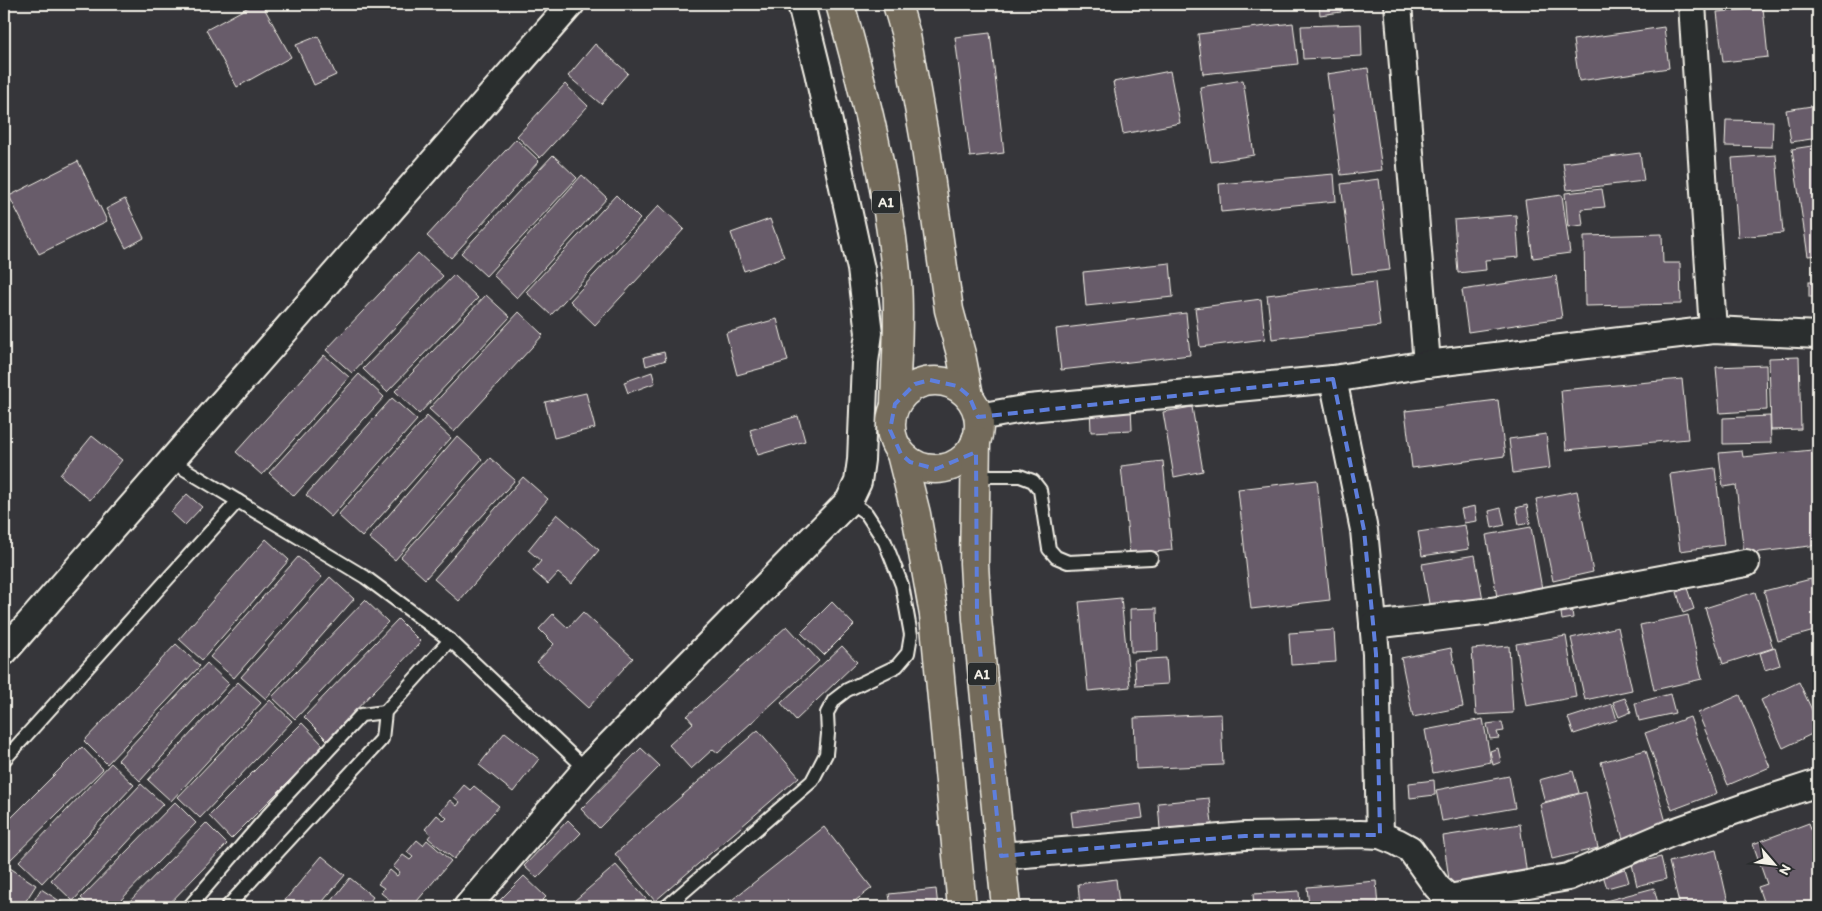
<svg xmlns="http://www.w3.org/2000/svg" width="1822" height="911" font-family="Itim,sans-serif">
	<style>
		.building { fill: #685c6a; stroke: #f4f1e8 }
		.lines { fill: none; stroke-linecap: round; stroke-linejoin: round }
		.service-casing { stroke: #f4f1e8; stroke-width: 16 }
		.minor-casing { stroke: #f4f1e8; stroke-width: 30 }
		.trunk-casing { stroke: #f4f1e8; stroke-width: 31 }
		.service { stroke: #2a2d2e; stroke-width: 12 }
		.minor { stroke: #2a2d2e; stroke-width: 26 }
		.trunk { stroke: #736b5a; stroke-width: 28 }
		.marked { fill: none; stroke: #5e7fdd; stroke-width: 4; stroke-dasharray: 10 6; stroke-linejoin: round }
		.labels { text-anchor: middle; stroke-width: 4.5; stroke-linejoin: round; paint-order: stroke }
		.shield { fill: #2a2d2e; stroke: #b7b6b0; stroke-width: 1 }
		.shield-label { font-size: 14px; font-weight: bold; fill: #f4f1e8 }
	</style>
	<rect width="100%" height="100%" fill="#36363a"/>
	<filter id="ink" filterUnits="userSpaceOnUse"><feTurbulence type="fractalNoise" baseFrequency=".02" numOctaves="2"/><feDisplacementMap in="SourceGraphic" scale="10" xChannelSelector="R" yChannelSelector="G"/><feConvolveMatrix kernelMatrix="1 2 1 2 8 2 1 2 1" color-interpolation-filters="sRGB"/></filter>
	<g filter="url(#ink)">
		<!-- building -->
		<g class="building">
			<path d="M 254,4 L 262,4 L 291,57 L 237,87 L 206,30 Z"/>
			<path d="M 1319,4 L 1340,4 L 1341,12 L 1320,15 Z"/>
			<path d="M 1342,4 L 1364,4 L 1364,7 L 1343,11 Z"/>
			<path d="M 1763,8 L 1768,57 L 1723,62 L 1717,12 Z"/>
			<path d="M 1293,23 L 1298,64 L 1203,74 L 1198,34 Z"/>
			<path d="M 1361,24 L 1362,56 L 1303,59 L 1301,26 Z"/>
			<path d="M 1664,27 L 1669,68 L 1579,81 L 1573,40 Z"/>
			<path d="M 990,33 L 1004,153 L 970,157 L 955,37 Z"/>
			<path d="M 318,36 L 336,75 L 314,85 L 296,45 Z"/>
			<path d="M 595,44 L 628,73 L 601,104 L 568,76 Z"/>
			<path d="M 1368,68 L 1382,170 L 1341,175 L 1327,74 Z"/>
			<path d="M 1170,71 L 1180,123 L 1123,134 L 1113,82 Z"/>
			<path d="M 1243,80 L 1254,155 L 1211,162 L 1200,87 Z"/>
			<path d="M 565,84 L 588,106 L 540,158 L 517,136 Z"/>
			<path d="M 1818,105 L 1818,138 L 1791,142 L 1786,110 Z"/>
			<path d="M 1726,120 L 1773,121 L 1772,147 L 1725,146 Z"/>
			<path d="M 516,139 L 539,161 L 451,258 L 427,236 Z"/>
			<path d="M 1818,145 L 1818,255 L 1808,256 L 1792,149 Z"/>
			<path d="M 1640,153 L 1644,181 L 1567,190 L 1563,163 Z"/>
			<path d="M 553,155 L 577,178 L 486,276 L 461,253 Z"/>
			<path d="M 1776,155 L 1783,233 L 1738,237 L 1732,158 Z"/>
			<path d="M 78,161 L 107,221 L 39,254 L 9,196 Z"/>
			<path d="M 1334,174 L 1336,201 L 1221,212 L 1219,184 Z"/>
			<path d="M 582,175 L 607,198 L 517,298 L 493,275 Z"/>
			<path d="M 1379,179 L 1390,270 L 1352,274 L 1341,184 Z"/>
			<path d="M 1602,189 L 1605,207 L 1581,209 L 1583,225 L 1568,227 L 1565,193 Z"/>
			<path d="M 616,195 L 640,219 L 551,315 L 526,292 Z"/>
			<path d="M 1562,195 L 1570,253 L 1533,258 L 1525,200 Z"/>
			<path d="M 125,199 L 144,238 L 126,248 L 106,209 Z"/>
			<path d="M 659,205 L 684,229 L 595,325 L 570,301 Z"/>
			<path d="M 1516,215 L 1519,257 L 1485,260 L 1486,270 L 1458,273 L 1454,220 Z"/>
			<path d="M 770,219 L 784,257 L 744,271 L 731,233 Z"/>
			<path d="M 1662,234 L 1663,263 L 1680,263 L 1681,304 L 1585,306 L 1584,236 Z"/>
			<path d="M 418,253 L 443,276 L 352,373 L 326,350 Z"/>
			<path d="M 1170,263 L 1173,297 L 1086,306 L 1083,272 Z"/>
			<path d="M 454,275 L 478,298 L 387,392 L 363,369 Z"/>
			<path d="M 1556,276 L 1562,318 L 1468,332 L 1462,290 Z"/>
			<rect x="1809" y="281" width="9" height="16"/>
			<path d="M 1375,282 L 1380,326 L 1272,339 L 1267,295 Z"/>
			<path d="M 486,295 L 510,317 L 419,414 L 395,391 Z"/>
			<path d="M 1261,299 L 1265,339 L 1200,347 L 1195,308 Z"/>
			<path d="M 519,312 L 543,335 L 454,432 L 429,409 Z"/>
			<path d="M 1186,313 L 1190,355 L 1061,370 L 1056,329 Z"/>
			<path d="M 777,319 L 788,361 L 737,375 L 726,333 Z"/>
			<path d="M 664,352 L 666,360 L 646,366 L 644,357 Z"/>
			<path d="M 324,355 L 349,377 L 262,475 L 236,452 Z"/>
			<path d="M 1799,357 L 1801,429 L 1771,430 L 1769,358 Z"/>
			<path d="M 1818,358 L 1818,419 L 1815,419 Z"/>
			<path d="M 1766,365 L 1767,410 L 1720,413 L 1716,367 Z"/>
			<path d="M 652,372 L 655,383 L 628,393 L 624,382 Z"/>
			<path d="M 359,374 L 384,397 L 294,496 L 269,473 Z"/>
			<path d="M 1682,379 L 1688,439 L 1566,450 L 1561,390 Z"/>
			<path d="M 586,393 L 595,428 L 554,438 L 545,402 Z"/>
			<path d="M 392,398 L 417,420 L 331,517 L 306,495 Z"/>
			<path d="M 1498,400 L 1505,456 L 1412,468 L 1405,411 Z"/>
			<path d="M 1131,405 L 1132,430 L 1091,432 L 1090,407 Z"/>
			<path d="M 1192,407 L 1203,471 L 1174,477 L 1163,412 Z"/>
			<path d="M 427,416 L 451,438 L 362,537 L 338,515 Z"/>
			<path d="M 798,416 L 805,441 L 758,455 L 750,430 Z"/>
			<path d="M 1770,416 L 1771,443 L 1723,444 L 1723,418 Z"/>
			<path d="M 1546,434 L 1550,468 L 1513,473 L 1509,439 Z"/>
			<path d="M 92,436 L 122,460 L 90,500 L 60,475 Z"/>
			<path d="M 457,436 L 482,459 L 395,560 L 369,538 Z"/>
			<path d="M 1812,450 L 1818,507 L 1818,545 L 1744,554 L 1736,485 L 1723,487 L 1719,453 L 1742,451 L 1743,457 Z"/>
			<path d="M 490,458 L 515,480 L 425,579 L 401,557 Z"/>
			<path d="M 1163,461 L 1172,550 L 1130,555 L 1121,466 Z"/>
			<path d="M 1715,468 L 1724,545 L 1680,551 L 1670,474 Z"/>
			<path d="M 523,477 L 548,499 L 459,601 L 434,579 Z"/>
			<path d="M 1317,480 L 1330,600 L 1251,609 L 1238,489 Z"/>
			<path d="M 1577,491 L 1593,572 L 1553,581 L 1536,499 Z"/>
			<path d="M 187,494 L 202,507 L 185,525 L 171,512 Z"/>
			<path d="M 1527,505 L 1530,523 L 1519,525 L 1516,508 Z"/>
			<path d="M 1475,506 L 1477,521 L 1464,523 L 1461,509 Z"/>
			<path d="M 1501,508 L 1505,525 L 1492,528 L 1489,511 Z"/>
			<path d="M 557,514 L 599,550 L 571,584 L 558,573 L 548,584 L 533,571 L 541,561 L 528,550 Z"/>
			<path d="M 1465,525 L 1469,549 L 1422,556 L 1418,532 Z"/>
			<path d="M 1531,527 L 1542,589 L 1497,597 L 1486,535 Z"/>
			<path d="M 266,539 L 289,560 L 202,660 L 179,639 Z"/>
			<path d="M 1475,555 L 1483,600 L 1430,609 L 1422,564 Z"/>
			<path d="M 298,557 L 322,577 L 234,678 L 210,657 Z"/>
			<path d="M 330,577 L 354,599 L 266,699 L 241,677 Z"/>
			<path d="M 1811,579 L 1818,607 L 1818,630 L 1778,641 L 1764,591 Z"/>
			<path d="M 1687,588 L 1694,609 L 1683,613 L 1677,592 Z"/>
			<path d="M 1755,592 L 1773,648 L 1723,664 L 1705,608 Z"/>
			<path d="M 1121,598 L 1130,687 L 1088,691 L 1079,602 Z"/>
			<path d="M 365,600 L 388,622 L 295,719 L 272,697 Z"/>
			<path d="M 832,602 L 854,625 L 824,655 L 801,633 Z"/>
			<path d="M 1157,608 L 1158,651 L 1131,652 L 1130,609 Z"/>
			<path d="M 1572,611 L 1573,618 L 1562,620 L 1561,613 Z"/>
			<path d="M 583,612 L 633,658 L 588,708 L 537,662 L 554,644 L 539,629 L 553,614 L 568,628 Z"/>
			<path d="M 1688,615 L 1702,679 L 1654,690 L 1640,625 Z"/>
			<path d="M 398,619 L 421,642 L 327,740 L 304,717 Z"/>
			<path d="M 787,626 L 819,661 L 718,753 L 713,749 L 691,769 L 669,745 L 693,723 L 687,716 Z"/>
			<path d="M 1618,627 L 1632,690 L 1585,700 L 1571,638 Z"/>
			<path d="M 1334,630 L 1336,662 L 1291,665 L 1289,633 Z"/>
			<path d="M 1566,636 L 1576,697 L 1526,706 L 1516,644 Z"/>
			<path d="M 176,644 L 200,666 L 107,764 L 84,741 Z"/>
			<path d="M 842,646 L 857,662 L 796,720 L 781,703 Z"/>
			<path d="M 1509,646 L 1513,713 L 1476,715 L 1472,649 Z"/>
			<path d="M 1451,648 L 1463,707 L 1413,717 L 1401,658 Z"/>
			<path d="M 1775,648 L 1780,665 L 1765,670 L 1760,653 Z"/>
			<path d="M 1166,658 L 1168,684 L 1136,686 L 1134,660 Z"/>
			<path d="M 207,663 L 229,684 L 140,781 L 118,760 Z"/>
			<path d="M 238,682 L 261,703 L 171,801 L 148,780 Z"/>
			<path d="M 1799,682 L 1818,723 L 1818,731 L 1783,748 L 1761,700 Z"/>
			<path d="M 1670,694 L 1675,713 L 1639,721 L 1635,703 Z"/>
			<path d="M 1740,695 L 1770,767 L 1728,785 L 1698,713 Z"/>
			<path d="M 1625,698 L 1631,712 L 1619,717 L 1613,702 Z"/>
			<path d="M 270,700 L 292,721 L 200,818 L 178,797 Z"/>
			<path d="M 1612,704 L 1617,720 L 1574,734 L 1568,718 Z"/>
			<path d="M 1221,714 L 1223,765 L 1136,769 L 1134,718 Z"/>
			<path d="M 1690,717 L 1717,793 L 1672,810 L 1645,733 Z"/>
			<path d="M 1483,719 L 1491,762 L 1433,773 L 1425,730 Z"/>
			<path d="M 1502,722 L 1504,731 L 1497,732 L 1499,738 L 1490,739 L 1487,724 Z"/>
			<path d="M 302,723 L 324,746 L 231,839 L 209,816 Z"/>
			<path d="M 758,730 L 799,777 L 655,901 L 615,854 Z"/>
			<path d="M 505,732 L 539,759 L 513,792 L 479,765 Z"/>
			<path d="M 82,747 L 103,769 L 9,861 L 4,856 L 4,825 Z"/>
			<path d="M 641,748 L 660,766 L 599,828 L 581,809 Z"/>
			<path d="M 1498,748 L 1501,762 L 1493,765 L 1490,751 Z"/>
			<path d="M 1646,750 L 1667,826 L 1623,839 L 1601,762 Z"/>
			<path d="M 111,763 L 134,785 L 42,883 L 19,861 Z"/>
			<path d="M 1573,771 L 1579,793 L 1545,802 L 1539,780 Z"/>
			<path d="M 1509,776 L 1515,808 L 1442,821 L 1436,790 Z"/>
			<path d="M 1434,780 L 1435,795 L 1410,798 L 1409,783 Z"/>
			<path d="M 141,784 L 163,804 L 73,901 L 51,880 Z"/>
			<path d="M 464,785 L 470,790 L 474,786 L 499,806 L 454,859 L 428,838 L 431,834 L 425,829 L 437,815 L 444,821 L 447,818 L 440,812 L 450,800 L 457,806 L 460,802 L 454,797 Z"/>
			<path d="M 1586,792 L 1598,848 L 1552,859 L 1540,804 Z"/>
			<path d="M 1209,798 L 1212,824 L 1160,829 L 1158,803 Z"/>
			<path d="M 175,802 L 196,823 L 114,907 L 91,907 L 81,898 Z"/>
			<path d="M 1141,804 L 1143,818 L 1073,827 L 1071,812 Z"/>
			<path d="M 568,820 L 581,833 L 537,878 L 524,866 Z"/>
			<path d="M 206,823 L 227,844 L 166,907 L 124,907 Z"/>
			<path d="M 1809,823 L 1818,851 L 1818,907 L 1765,907 L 1758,887 L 1767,884 L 1753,844 Z"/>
			<path d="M 1520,824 L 1527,876 L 1450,887 L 1443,836 Z"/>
			<path d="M 824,827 L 872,888 L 847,907 L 723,907 Z"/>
			<path d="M 417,840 L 423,845 L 427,840 L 451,861 L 412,907 L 399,907 L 381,893 L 384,888 L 378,884 L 390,870 L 397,876 L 400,872 L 393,867 L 403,855 L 410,860 L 413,857 L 407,852 Z"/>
			<path d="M 1716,850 L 1729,907 L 1680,907 L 1669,862 Z"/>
			<path d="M 322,856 L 345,875 L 318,907 L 279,907 Z"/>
			<path d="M 1661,857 L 1666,879 L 1637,886 L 1632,864 Z"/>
			<path d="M 616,865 L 653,907 L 567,907 Z"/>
			<path d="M 1624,865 L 1629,882 L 1607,888 L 1602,872 Z"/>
			<path d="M 10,868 L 36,885 L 22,907 L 4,907 L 4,878 Z"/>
			<path d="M 524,876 L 546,897 L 536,907 L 493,907 Z"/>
			<path d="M 350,878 L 373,897 L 366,907 L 327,907 Z"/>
			<path d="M 1116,879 L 1119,904 L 1080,907 L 1078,884 Z"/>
			<path d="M 1376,881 L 1378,907 L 1309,907 L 1307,887 Z"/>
			<path d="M 1654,888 L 1659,907 L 1599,907 L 1598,903 Z"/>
			<path d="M 41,889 L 66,905 L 65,907 L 30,907 Z"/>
			<path d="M 936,889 L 938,907 L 891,907 L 889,894 Z"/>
			<path d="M 1299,891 L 1300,907 L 1254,907 L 1253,894 Z"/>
		</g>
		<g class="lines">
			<!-- service casing -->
			<g class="service-casing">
				<g id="service">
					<path d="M 171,461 L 365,577 L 450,640 L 586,769"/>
					<path d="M 975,476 L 1020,476 L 1033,481 L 1040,490 L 1049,549 L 1056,557 L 1068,562 L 1151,558"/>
					<path d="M 4,760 L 238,501"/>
					<path d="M 189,907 L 269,814 L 361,715 L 385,712"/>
					<path d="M 227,907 L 382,739 L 385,712 L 450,640"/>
					<path d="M 666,907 L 812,781 L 826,754 L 828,734 L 827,713 L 834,700 L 847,690 L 897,666 L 908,653 L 911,635 L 902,585 L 885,542 L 866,513 L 849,501"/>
				</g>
			</g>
			<!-- minor casing -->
			<g class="minor-casing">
				<g id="minor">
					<path d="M 1398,4 L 1427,364"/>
					<path d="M 1692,4 L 1713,330"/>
					<path d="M 1333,379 L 1364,530 L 1376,654 L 1380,835"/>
					<path d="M 978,417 L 1029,408 L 1333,379 L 1427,364 L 1713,330 L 1818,335"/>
					<path d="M 1373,625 L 1492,611 L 1746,563"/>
					<path d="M 4,652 L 571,4"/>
					<path d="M 1001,856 L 1245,836 L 1360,834 L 1380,835 L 1397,842 L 1410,849 L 1437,887 L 1449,898 L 1568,877 L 1671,833 L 1762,801 L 1818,783"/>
					<path d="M 467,907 L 586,769 L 849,501 L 858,482 L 861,460 L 865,362 L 869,333 L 861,269 L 818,72 L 801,4"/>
				</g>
			</g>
			<!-- trunk casing -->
			<g class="trunk-casing">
				<g id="trunk">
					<path d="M 840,4 C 865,93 889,190 897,283 C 900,323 896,364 895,404"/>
					<path d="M 897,4 L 906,35 L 925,141 L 949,310 L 961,354 L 969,396"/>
					<circle cx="935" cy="425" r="44"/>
					<path d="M 976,440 L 974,563 L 977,619 L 1006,907"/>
					<path d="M 901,454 L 916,514 L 934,615 L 962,907"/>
				</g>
			</g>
			<!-- service -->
			<use href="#service" class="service"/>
			<!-- minor -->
			<use href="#minor" class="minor"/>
			<!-- trunk -->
			<use href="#trunk" class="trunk"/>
		</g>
	</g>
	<!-- marked area -->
	<path class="marked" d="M 1333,379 L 1364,530 L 1376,654 L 1380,835 L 1245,836 L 1001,856 L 977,619 L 976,452 L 936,469 L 910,462 L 901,454 L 890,430 L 895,404 L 915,384 L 930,380 L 957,386 L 969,396 L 978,417 Z"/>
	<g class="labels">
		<!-- shield labels -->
		<g class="shield">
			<rect x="872" y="190.5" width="28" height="23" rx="4"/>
			<rect x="968" y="662.5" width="28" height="23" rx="4"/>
		</g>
		<g class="shield-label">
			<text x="886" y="207">A1</text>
			<text x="982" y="679">A1</text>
		</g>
	</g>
	<!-- margin -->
	<rect width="1822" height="911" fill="none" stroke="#2a2d2e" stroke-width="20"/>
	<rect x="10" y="10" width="1802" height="891" fill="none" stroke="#f4f1e8" stroke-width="2" filter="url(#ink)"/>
	<!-- north arrow -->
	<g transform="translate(1774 864) rotate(118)" stroke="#2a2d2e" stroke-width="4" paint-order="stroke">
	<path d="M0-4L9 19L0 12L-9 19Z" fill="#f4f1e8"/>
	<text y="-8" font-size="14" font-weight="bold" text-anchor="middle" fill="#f4f1e8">N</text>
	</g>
</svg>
